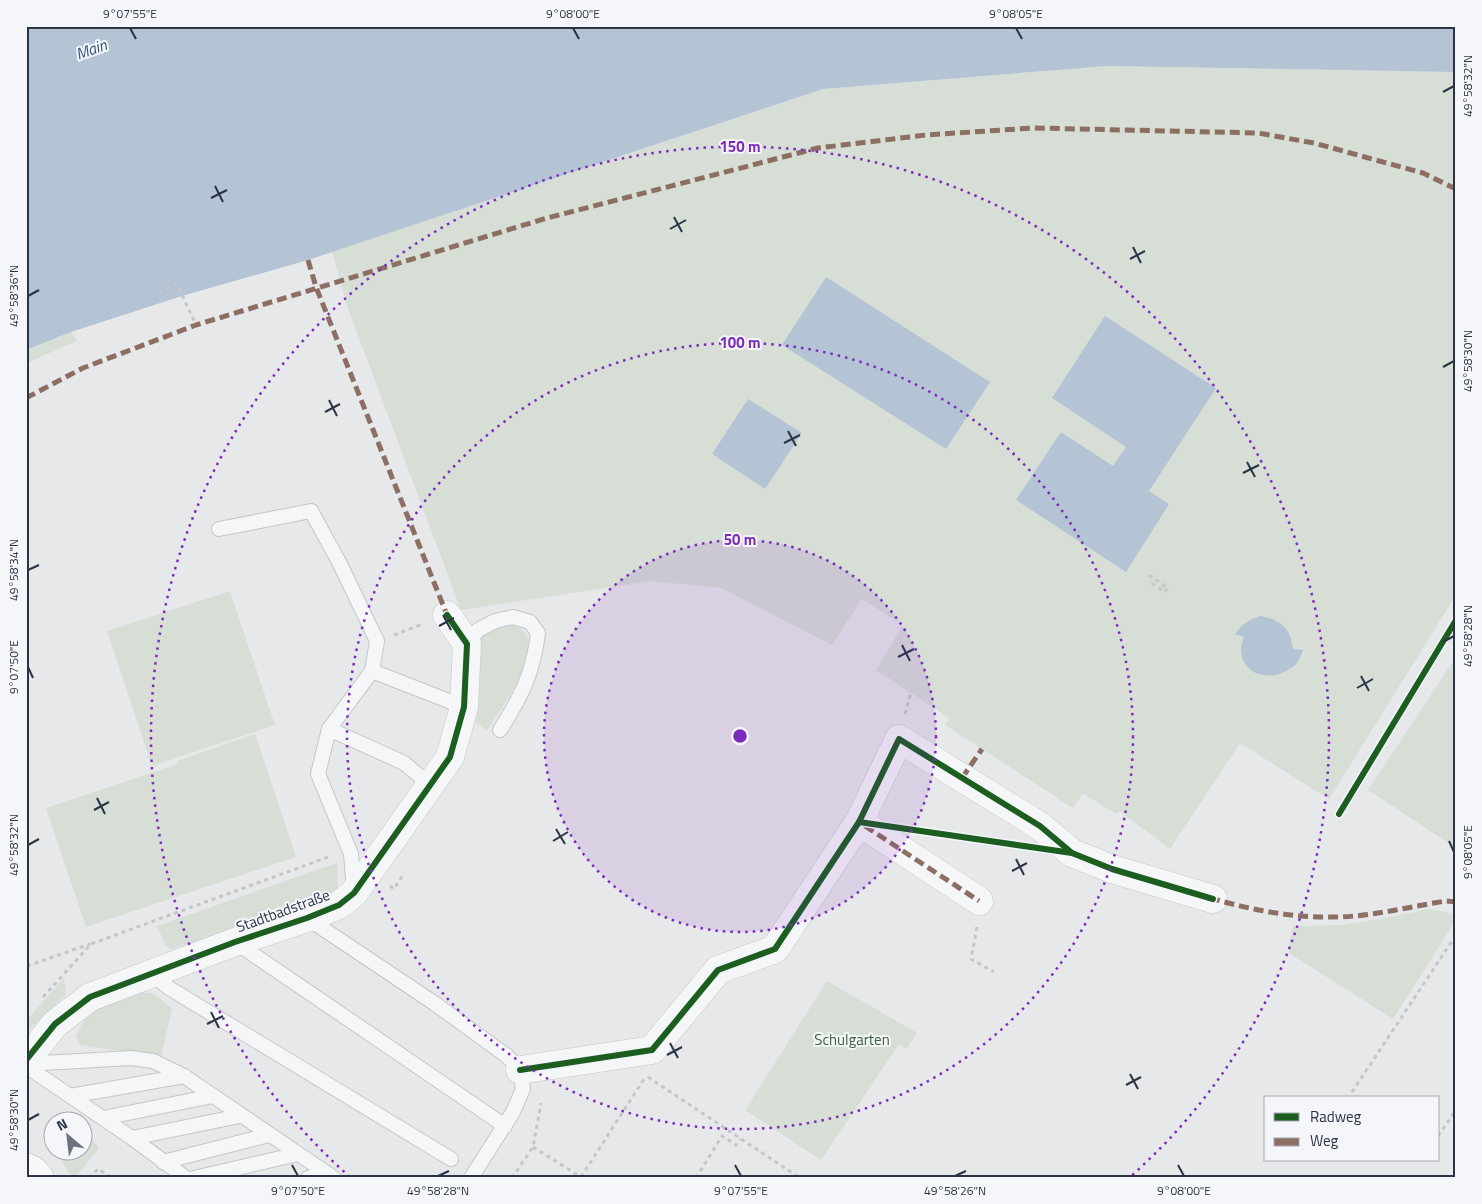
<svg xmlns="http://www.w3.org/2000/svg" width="1482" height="1204" font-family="'Titillium Web',sans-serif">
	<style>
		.green { fill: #d6ded6 }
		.water { fill: #b4c4d5 }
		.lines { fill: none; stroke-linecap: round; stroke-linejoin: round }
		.lane-casing { stroke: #c4c6c8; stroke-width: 16 }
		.street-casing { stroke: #c4c6c8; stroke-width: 29 }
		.highway-casing { stroke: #b8bbbf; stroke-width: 29 }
		.path { stroke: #c5c6ca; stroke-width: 3; stroke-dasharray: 4 4; stroke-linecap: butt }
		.lane { stroke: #f5f6f7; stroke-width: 14 }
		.street { stroke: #f5f6f7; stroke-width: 28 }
		.highway { stroke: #f8f8f8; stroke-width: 28 }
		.quiet { stroke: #8d6e63; stroke-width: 5; stroke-dasharray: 10 5; stroke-linecap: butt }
		.cycleway-casing { stroke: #f4f6f9; stroke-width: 9 }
		.cycleway { stroke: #1b5e20; stroke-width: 6 }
		.ticks { fill: none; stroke: #2b3445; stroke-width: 2 }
		.ring { fill: none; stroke: #7b2cbf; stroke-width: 2.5; stroke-dasharray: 2.5 5 }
		.labels { text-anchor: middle; stroke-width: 4; stroke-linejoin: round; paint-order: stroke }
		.street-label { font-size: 15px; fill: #2b3445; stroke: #f4f6f9 }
		.park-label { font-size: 15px; fill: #3f6138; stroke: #f4f6f9 }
		.water-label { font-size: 16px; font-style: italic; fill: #34527a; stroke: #f4f6f9 }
		.centre { fill: #7b2cbf; stroke: #f4f6f9; stroke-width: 2.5 }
		.ring-label { font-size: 15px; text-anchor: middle; font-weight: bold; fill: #7b2cbf; stroke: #f4f6f9; stroke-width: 4; stroke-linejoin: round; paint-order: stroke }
		.neatline { fill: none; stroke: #2b3445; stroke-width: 2 }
		.ticks-label { font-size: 12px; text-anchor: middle; fill: #2b3445 }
	</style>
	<rect width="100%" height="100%" fill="#e6e8ea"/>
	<!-- green -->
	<g class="green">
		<path d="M 1107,66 L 1456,72 L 1456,595 L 1329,799 L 1240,743 L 1170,849 L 1119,811 L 1116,814 L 1083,793 L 1073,808 L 945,725 L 949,718 L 876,670 L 903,625 L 862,599 L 832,645 L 721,588 L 651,581 L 461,610 L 347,306 L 332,252 L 823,89 Z"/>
		<path d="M 71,332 L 77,341 L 26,363 L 26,350 Z"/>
		<path d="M 230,591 L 275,725 L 152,766 L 107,631 Z"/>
		<path d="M 504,625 C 562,625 501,710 487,730 L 471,719 L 472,645 L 484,632 Z"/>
		<path d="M 1456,657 L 1456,848 L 1368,790 Z"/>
		<path d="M 255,734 L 296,857 L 86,927 L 46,808 L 178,764 L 177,761 Z"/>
		<path d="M 337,863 L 338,886 L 335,894 L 172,949 L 166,946 L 157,926 Z"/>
		<path d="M 1428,909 L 1456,914 L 1456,920 L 1393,1019 L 1289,953 L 1289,945 L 1293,926 L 1343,925 L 1386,918 Z"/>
		<path d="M 64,978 L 66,994 L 26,1033 L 26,1021 Z"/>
		<path d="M 827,981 L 917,1033 L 906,1049 L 899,1044 L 821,1160 L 745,1110 Z"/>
		<path d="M 140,992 L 154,994 L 172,1008 L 161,1057 L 80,1045 L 76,1036 C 90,1002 108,1000 140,992 Z"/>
		<path d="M 83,1127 L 99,1148 L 75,1178 L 72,1178 L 56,1152 L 82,1152 Z"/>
	</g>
	<!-- water -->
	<g class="water">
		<path d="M 26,26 L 1456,26 L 1456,72 L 1107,66 L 823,89 L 308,260 L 182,296 L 71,332 L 26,350 Z"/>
		<path d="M 826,277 L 990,382 L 946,449 L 782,345 Z"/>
		<path d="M 1105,316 L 1216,388 L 1149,491 L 1169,504 L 1126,572 L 1016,500 L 1061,432 L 1113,466 L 1126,447 L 1052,398 Z"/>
		<path d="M 748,399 L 802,433 L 765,489 L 712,454 Z"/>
		<path d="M 1260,616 C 1281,619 1291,629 1293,649 L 1303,650 C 1301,655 1299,660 1296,664 C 1294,667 1289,669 1286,671 C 1267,682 1240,673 1241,648 C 1241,645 1243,640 1244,637 L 1235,634 C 1242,624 1249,620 1260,616 Z"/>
	</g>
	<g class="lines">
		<!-- lane casing -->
		<g class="lane-casing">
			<g id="lane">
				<path d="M 219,529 L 311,511 L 339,562 L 377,641 L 372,671"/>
				<path d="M 467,644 L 478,630 L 495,621 L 513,617 L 530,622 L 538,633 C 533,674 522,695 500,730"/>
				<path d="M 329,729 L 318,774 L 351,854 L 354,891"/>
				<path d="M 430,785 L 404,763 L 329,729 L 372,671 L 464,707"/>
				<path d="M 307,918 L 434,1003 L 507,1056 L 520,1070 L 523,1089 L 513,1112 L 471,1178"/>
				<path d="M 235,942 L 505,1126"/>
				<path d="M 151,973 L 169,988 L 451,1159"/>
				<path d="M 26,1064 L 131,1058 L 153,1061 L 184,1076 L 334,1178"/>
				<path d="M 26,1066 L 132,1138 L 186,1178"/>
				<path d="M 70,1096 L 184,1076"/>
				<path d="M 103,1118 L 213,1096"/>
				<path d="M 132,1138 L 240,1116"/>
				<path d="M 163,1162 L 269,1135"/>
				<path d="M 194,1178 L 298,1154"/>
				<path d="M 308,1178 L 326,1173"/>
			</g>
		</g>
		<!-- street casing -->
		<g class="street-casing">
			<g id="street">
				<path d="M 859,822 L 979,901"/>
				<path d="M 26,1060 L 55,1024 L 90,997 L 235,942 L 307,918 L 339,905 L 354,893 L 450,757 L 464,707 L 467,644 L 447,615"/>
				<path d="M 520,1070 L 652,1050 L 718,970 L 775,949 L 859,822 L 899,739 L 1040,826 L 1072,853 L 1112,869 L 1213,899"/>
			</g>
		</g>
		<!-- highway casing -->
		<g class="highway-casing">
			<path id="highway" d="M 26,1167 L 33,1170 L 40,1178"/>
		</g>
		<!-- path -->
		<g class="path">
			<path d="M 159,292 L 177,284 L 196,325"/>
			<path d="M 1149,575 L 1168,588 L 1165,592 L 1150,582"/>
			<path d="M 394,635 L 423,624"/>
			<path d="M 905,714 L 911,692"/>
			<path d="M 390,886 L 394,889 L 404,873"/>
			<path d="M 977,927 L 971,959 L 994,972"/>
			<path d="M 27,966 L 90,944"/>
			<path d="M 43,997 L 91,944 L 331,856"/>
			<path d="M 648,1077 L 800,1178"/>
			<path d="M 1352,1092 L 1456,935"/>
			<path d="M 1438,1136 L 1456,1110"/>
			<path d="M 533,1147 L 581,1177"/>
			<path d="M 581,1177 L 644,1079"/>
			<path d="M 89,1178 L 98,1169 L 112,1178"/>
			<path d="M 512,1178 L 533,1147 L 541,1103"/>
			<path d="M 696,1178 L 722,1136 L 736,1145 L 740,1139"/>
		</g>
		<!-- lane -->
		<use href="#lane" class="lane"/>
		<!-- street -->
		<use href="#street" class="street"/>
		<!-- highway -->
		<use href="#highway" class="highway"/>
		<!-- quiet -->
		<g class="quiet">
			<path d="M 308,260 L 316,287 L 447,615"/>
			<path d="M 26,398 L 83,368 L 196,325 L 547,218 L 818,148 L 926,135 L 1033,128 L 1258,133 L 1314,143 L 1423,173 L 1456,189"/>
			<path d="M 962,778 L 982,749"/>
			<path d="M 865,826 L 979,901"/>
			<path d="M 1210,898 C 1248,909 1287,917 1327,917 C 1367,918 1407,907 1446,901 L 1456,902"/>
		</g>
		<!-- cycleway casing -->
		<g class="cycleway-casing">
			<g id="cycleway">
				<path d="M 1339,814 L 1456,620"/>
				<path d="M 859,822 L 1072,853 L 1112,869 L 1213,899"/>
				<path d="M 26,1060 L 55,1024 L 90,997 L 235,942 L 307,918 L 339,905 L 354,893 L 450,757 L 464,707 L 467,644 L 447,615"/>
				<path d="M 520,1070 L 652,1050 L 718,970 L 775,949 L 859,822 L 899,739 L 1040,826 L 1072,853"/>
			</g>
		</g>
		<!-- cycleway -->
		<use href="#cycleway" class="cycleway"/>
	</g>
	<!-- ticks -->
	<path class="ticks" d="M 130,28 L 136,39M 573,28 L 579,39M 1016,28 L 1022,39M 1443,92 L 1454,86M 215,186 L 223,202M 211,198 L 227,190M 674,217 L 682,232M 670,229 L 686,220M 1133,247 L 1141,263M 1130,259 L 1145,251M 28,296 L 39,290M 1443,367 L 1454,361M 329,400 L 337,416M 325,412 L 340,404M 788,431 L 796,446M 784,443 L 800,435M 1247,462 L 1255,477M 1243,473 L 1259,465M 28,570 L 39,565M 443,615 L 451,630M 439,626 L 454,618M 1443,642 L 1454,636M 902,645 L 910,661M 898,657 L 914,649M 28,667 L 33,678M 1361,676 L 1369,691M 1357,688 L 1373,679M 97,798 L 105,814M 94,810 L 109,802M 556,829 L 565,844M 553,841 L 568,832M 1449,841 L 1454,852M 28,845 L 39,839M 1016,859 L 1024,875M 1012,871 L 1027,863M 211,1012 L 219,1028M 207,1024 L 223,1016M 670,1043 L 678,1058M 667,1055 L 682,1047M 1130,1074 L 1138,1089M 1126,1085 L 1141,1077M 28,1120 L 39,1114M 292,1165 L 298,1176M 735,1165 L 741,1176M 1178,1165 L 1184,1176M 438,1176 L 449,1171M 955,1176 L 966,1171"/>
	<!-- distance rings -->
	<circle cx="740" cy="736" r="196" fill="#7b2cbf" fill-opacity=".12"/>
	<g class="ring">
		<circle cx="740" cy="736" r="196"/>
		<circle cx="740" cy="736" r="393"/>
		<path d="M350 1177A589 589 0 1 1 1130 1177"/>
	</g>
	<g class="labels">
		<!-- street labels -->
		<g class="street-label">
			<text transform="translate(283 911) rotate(-20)" y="5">Stadtbadstraße</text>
		</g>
		<!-- park labels -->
		<g class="park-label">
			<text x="852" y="1045">Schulgarten</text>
		</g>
		<!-- water labels -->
		<g class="water-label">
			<text transform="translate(91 49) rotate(-20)" y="6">Main</text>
		</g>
	</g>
	<circle cx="740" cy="736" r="8" class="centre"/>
	<g class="ring-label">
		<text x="740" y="152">150 m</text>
		<text x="740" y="348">100 m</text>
		<text x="740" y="545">50 m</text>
	</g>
	<!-- border -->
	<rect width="1482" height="1204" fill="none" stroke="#f4f6f9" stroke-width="55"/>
	<!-- legend -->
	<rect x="1264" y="1096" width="175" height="65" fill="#f4f6f9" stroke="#a4a8b1"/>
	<rect x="1274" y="1113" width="25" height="8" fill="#1b5e20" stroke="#a4a8b1"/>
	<text x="1310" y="1122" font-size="15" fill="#2b3445">Radweg</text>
	<rect x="1274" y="1138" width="25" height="8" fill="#8d6e63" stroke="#a4a8b1"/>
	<text x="1310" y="1146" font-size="15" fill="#2b3445">Weg</text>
	<!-- north arrow -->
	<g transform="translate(68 1136) rotate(332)"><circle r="24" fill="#f4f6f9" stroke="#a4a8b1"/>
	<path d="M0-4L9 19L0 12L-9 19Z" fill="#6c737f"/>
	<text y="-8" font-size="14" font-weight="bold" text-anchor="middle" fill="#2b3445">N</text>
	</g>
	<rect x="28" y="28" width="1426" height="1148" class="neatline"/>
	<g class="ticks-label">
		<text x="130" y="18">9°07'55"E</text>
		<text x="573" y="18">9°08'00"E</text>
		<text x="1016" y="18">9°08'05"E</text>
		<text transform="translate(1468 86) rotate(-90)" y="4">49°58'32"N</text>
		<text transform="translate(14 296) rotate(-90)" y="4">49°58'36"N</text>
		<text transform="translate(1468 361) rotate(-90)" y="4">49°58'30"N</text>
		<text transform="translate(14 570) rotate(-90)" y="4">49°58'34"N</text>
		<text transform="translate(1468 636) rotate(-90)" y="4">49°58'28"N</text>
		<text transform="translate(14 667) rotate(-90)" y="4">9°07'50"E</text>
		<text transform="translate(14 845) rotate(-90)" y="4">49°58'32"N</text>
		<text transform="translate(1468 852) rotate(-90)" y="4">9°08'05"E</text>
		<text transform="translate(14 1120) rotate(-90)" y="4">49°58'30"N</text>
		<text x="298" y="1195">9°07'50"E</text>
		<text x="438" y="1195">49°58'28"N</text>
		<text x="741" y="1195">9°07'55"E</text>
		<text x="955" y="1195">49°58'26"N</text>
		<text x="1184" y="1195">9°08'00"E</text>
	</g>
</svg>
